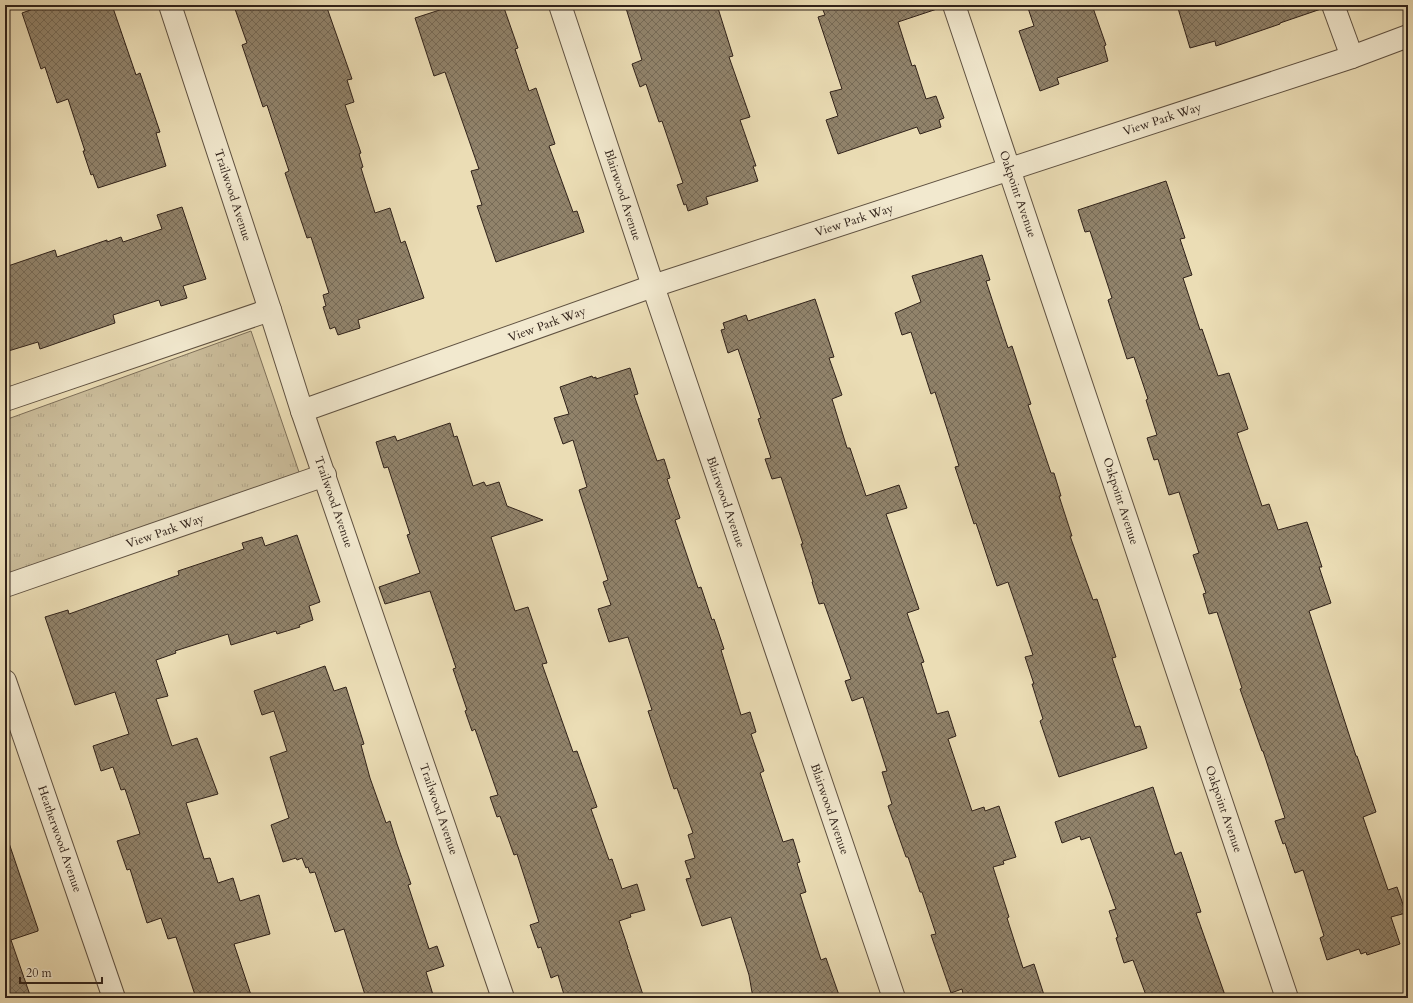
<svg xmlns="http://www.w3.org/2000/svg" width="1413" height="1003" font-family="Cardo,serif">
	<style>
		.park { fill: url(#park-tufts); stroke: #7e705a }
		.building { fill: url(#building-cross-hatch); stroke: #30221a }
		.lines { fill: none; stroke-linecap: round; stroke-linejoin: round }
		.minor-casing { stroke: #5f5141; stroke-width: 24 }
		.tertiary-casing { stroke: #5f5141; stroke-width: 24 }
		.minor { stroke: #f2e9cf; stroke-width: 22 }
		.tertiary { stroke: #f2e9cf; stroke-width: 22 }
		.labels { text-anchor: middle; stroke-width: 3.5; stroke-linejoin: round; paint-order: stroke }
		.street-label { font-size: 12px; fill: #30221a; stroke: #f2e9cf }
	</style>
	<defs>
		<pattern id="park-tufts" width="24" height="20" patternUnits="userSpaceOnUse"><rect width="24" height="20" fill="#cbbd9b"/><path d="M3 7l-1-3M5 7V3M7 7l1-3M15 17l-1-3M17 17v-4M19 17l1-3" fill="none" stroke="#afa285"/></pattern>
		<pattern id="building-cross-hatch" width="8" height="8" patternUnits="userSpaceOnUse"><rect width="8" height="8" fill="#91836b"/><path d="M0 0l8 8M0 8l8-8" fill="none" stroke="#776b57"/></pattern>
	</defs>
	<rect width="100%" height="100%" fill="#ebddb5"/>
	<filter id="stains"><feTurbulence type="fractalNoise" baseFrequency=".005" numOctaves="4"/><feColorMatrix values="0 0 0 0 .2 0 0 0 0 .09 0 0 0 0 .02 0 0 0 .5 -.17"/></filter>
	<radialGradient id="worn" r=".72"><stop offset=".6" stop-color="#630" stop-opacity="0"/><stop offset="1" stop-color="#630" stop-opacity=".3"/></radialGradient>
	<!-- park -->
	<path class="park" d="M 251,331 L 301,478 L 5,577 L 5,420 Z"/>
	<!-- building -->
	<g class="building">
		<path d="M 44,5 L 112,5 L 136,75 L 140,73 L 160,132 L 156,133 L 166,166 L 98,188 L 93,174 L 91,175 L 83,151 L 85,151 L 68,99 L 57,103 L 45,67 L 41,69 L 22,13 Z"/>
		<path d="M 246,5 L 326,5 L 352,79 L 347,80 L 354,102 L 345,105 L 361,153 L 359,154 L 363,167 L 361,168 L 375,213 L 390,208 L 401,243 L 405,241 L 424,298 L 358,320 L 360,328 L 338,335 L 335,327 L 330,329 L 323,307 L 326,306 L 323,295 L 329,293 L 311,237 L 307,238 L 285,173 L 289,171 L 267,105 L 263,107 L 242,45 L 247,43 L 235,9 Z"/>
		<path d="M 455,5 L 503,5 L 518,48 L 515,49 L 529,91 L 536,88 L 555,144 L 549,146 L 573,212 L 577,211 L 584,232 L 496,262 L 477,206 L 482,205 L 471,171 L 479,169 L 445,72 L 434,76 L 415,18 Z"/>
		<path d="M 625,5 L 717,5 L 733,56 L 729,57 L 750,117 L 740,120 L 756,166 L 753,166 L 758,181 L 706,197 L 708,204 L 688,211 L 686,204 L 684,205 L 677,185 L 683,183 L 662,121 L 659,122 L 646,84 L 640,87 L 632,64 L 642,60 Z"/>
		<path d="M 821,5 L 936,5 L 937,9 L 898,22 L 912,66 L 915,65 L 926,99 L 936,96 L 944,118 L 939,120 L 941,127 L 920,134 L 917,127 L 838,154 L 826,120 L 838,116 L 830,92 L 842,89 L 818,17 L 825,15 Z"/>
		<path d="M 1027,5 L 1092,5 L 1106,45 L 1104,46 L 1108,61 L 1057,78 L 1059,84 L 1040,91 L 1019,31 L 1034,26 Z"/>
		<path d="M 1177,5 L 1320,5 L 1321,9 L 1280,23 L 1280,24 L 1216,46 L 1215,41 L 1190,48 Z"/>
		<path d="M 1166,181 L 1185,238 L 1180,239 L 1192,275 L 1183,278 L 1200,330 L 1202,329 L 1218,376 L 1229,373 L 1248,429 L 1237,433 L 1262,506 L 1269,504 L 1278,530 L 1307,522 L 1322,567 L 1319,567 L 1331,603 L 1309,611 L 1356,756 L 1357,756 L 1376,812 L 1363,817 L 1388,890 L 1397,887 L 1406,913 L 1391,917 L 1400,944 L 1367,955 L 1366,952 L 1361,954 L 1359,949 L 1327,960 L 1320,938 L 1324,936 L 1303,870 L 1295,873 L 1285,843 L 1283,844 L 1275,821 L 1285,818 L 1263,751 L 1262,751 L 1240,689 L 1242,688 L 1217,612 L 1209,614 L 1203,594 L 1206,593 L 1193,555 L 1199,553 L 1179,492 L 1169,495 L 1158,459 L 1154,460 L 1147,438 L 1157,435 L 1146,400 L 1148,399 L 1134,357 L 1127,359 L 1108,300 L 1112,298 L 1090,231 L 1085,232 L 1078,210 Z"/>
		<path d="M 182,207 L 206,279 L 183,286 L 187,298 L 161,306 L 159,300 L 113,315 L 115,323 L 40,349 L 38,342 L 5,352 L 5,267 L 55,250 L 57,257 L 107,240 L 107,242 L 121,237 L 123,242 L 162,229 L 157,215 Z"/>
		<path d="M 982,255 L 990,280 L 986,281 L 1008,348 L 1012,346 L 1031,404 L 1028,405 L 1051,473 L 1054,473 L 1061,496 L 1059,496 L 1072,536 L 1070,536 L 1093,600 L 1097,599 L 1116,657 L 1112,658 L 1135,727 L 1140,726 L 1147,748 L 1059,777 L 1040,721 L 1043,719 L 1032,684 L 1034,684 L 1025,657 L 1033,655 L 1008,582 L 997,586 L 976,523 L 974,524 L 955,467 L 959,466 L 935,392 L 931,394 L 911,332 L 902,335 L 895,313 L 921,302 L 912,276 Z"/>
		<path d="M 815,299 L 834,357 L 829,358 L 842,395 L 832,399 L 847,448 L 850,448 L 866,496 L 899,485 L 907,508 L 886,514 L 919,609 L 907,613 L 924,662 L 921,663 L 937,714 L 948,711 L 956,736 L 948,739 L 972,811 L 984,807 L 985,811 L 999,806 L 1016,857 L 1003,861 L 1004,864 L 993,867 L 1009,917 L 1007,918 L 1023,968 L 1034,964 L 1045,998 L 964,998 L 962,989 L 951,993 L 931,935 L 936,934 L 922,892 L 920,892 L 908,857 L 906,857 L 888,806 L 892,804 L 882,772 L 887,771 L 863,697 L 852,701 L 845,681 L 851,679 L 824,603 L 819,604 L 812,582 L 813,582 L 801,544 L 803,544 L 781,477 L 772,479 L 765,459 L 771,458 L 758,419 L 761,418 L 738,349 L 728,353 L 721,330 L 725,329 L 723,323 L 746,315 L 748,321 Z"/>
		<path d="M 630,368 L 638,394 L 634,395 L 657,461 L 664,459 L 670,478 L 667,479 L 680,518 L 675,520 L 698,588 L 701,587 L 712,620 L 714,619 L 724,649 L 721,650 L 741,715 L 750,712 L 756,732 L 751,734 L 764,771 L 760,773 L 783,842 L 793,839 L 800,862 L 797,863 L 806,892 L 800,894 L 821,960 L 826,958 L 840,998 L 753,998 L 749,975 L 731,917 L 702,926 L 686,879 L 691,878 L 685,861 L 695,858 L 688,835 L 693,833 L 677,788 L 674,789 L 648,711 L 652,710 L 628,637 L 609,642 L 598,609 L 611,605 L 603,582 L 608,580 L 579,490 L 587,487 L 573,440 L 563,444 L 554,418 L 569,414 L 560,387 L 592,376 L 593,378 L 596,377 L 596,379 Z"/>
		<path d="M 450,423 L 454,437 L 457,436 L 473,486 L 484,482 L 486,486 L 499,482 L 507,506 L 543,520 L 491,537 L 515,611 L 528,607 L 547,663 L 542,664 L 573,752 L 577,751 L 597,807 L 591,809 L 609,860 L 612,859 L 622,889 L 637,884 L 645,910 L 630,914 L 631,917 L 619,921 L 628,948 L 627,948 L 628,949 L 644,998 L 565,998 L 558,975 L 551,978 L 541,947 L 538,948 L 530,925 L 539,922 L 517,854 L 514,855 L 500,816 L 497,817 L 490,797 L 498,795 L 475,729 L 472,731 L 465,711 L 467,710 L 453,669 L 456,668 L 430,591 L 385,604 L 379,587 L 420,573 L 407,535 L 410,534 L 388,467 L 384,468 L 376,442 L 395,436 L 397,441 Z"/>
		<path d="M 297,535 L 320,602 L 309,606 L 313,620 L 299,625 L 300,627 L 277,634 L 276,631 L 231,645 L 228,634 L 175,651 L 176,653 L 156,660 L 168,696 L 156,699 L 172,746 L 197,738 L 218,794 L 186,803 L 204,859 L 210,858 L 218,883 L 233,878 L 240,901 L 259,895 L 270,934 L 234,944 L 252,998 L 196,998 L 176,937 L 168,939 L 161,918 L 147,923 L 130,869 L 127,870 L 117,841 L 140,834 L 125,789 L 121,790 L 113,767 L 101,771 L 93,746 L 129,734 L 115,692 L 75,705 L 45,617 L 68,610 L 69,614 L 179,575 L 178,571 L 244,549 L 242,543 L 262,537 L 265,546 Z"/>
		<path d="M 325,666 L 334,691 L 346,687 L 364,744 L 361,745 L 370,778 L 386,823 L 390,821 L 397,844 L 411,884 L 408,885 L 429,949 L 437,946 L 444,966 L 426,972 L 434,998 L 366,998 L 344,929 L 335,932 L 315,872 L 310,873 L 308,867 L 306,868 L 302,858 L 297,860 L 296,858 L 283,862 L 271,825 L 289,818 L 270,757 L 287,751 L 274,711 L 262,715 L 254,691 Z"/>
		<path d="M 1153,787 L 1175,855 L 1181,852 L 1201,912 L 1196,913 L 1226,998 L 1147,998 L 1133,960 L 1124,963 L 1116,938 L 1118,937 L 1109,911 L 1116,909 L 1090,837 L 1081,840 L 1080,836 L 1062,843 L 1055,822 Z"/>
		<path d="M 5,843 L 9,843 L 38,929 L 38,931 L 11,940 L 31,998 L 5,998 Z"/>
	</g>
	<g class="lines">
		<!-- minor casing -->
		<g class="minor-casing">
			<g id="minor">
				<path d="M 170,5 L 270,310 L 302,411 L 503,998"/>
				<path d="M 560,5 L 653,286 L 894,998"/>
				<path d="M 954,5 L 1287,998"/>
				<path d="M 1333,5 L 1352,57"/>
				<path d="M 5,400 L 270,310"/>
				<path d="M 5,586 L 325,475"/>
				<path d="M 5,681 L 114,998"/>
			</g>
		</g>
		<!-- tertiary casing -->
		<g class="tertiary-casing">
			<path id="tertiary" d="M 302,411 L 653,286 L 1352,57 L 1408,36"/>
		</g>
		<!-- minor -->
		<use href="#minor" class="minor"/>
		<!-- tertiary -->
		<use href="#tertiary" class="tertiary"/>
	</g>
	<g class="labels">
		<!-- street labels -->
		<g class="street-label">
			<text transform="translate(1162 119) rotate(-18)" y="4">View Park Way</text>
			<text transform="translate(1018 194) rotate(71)" y="4">Oakpoint Avenue</text>
			<text transform="translate(233 195) rotate(72)" y="4">Trailwood Avenue</text>
			<text transform="translate(623 195) rotate(72)" y="4">Blairwood Avenue</text>
			<text transform="translate(854 220) rotate(-18)" y="4">View Park Way</text>
			<text transform="translate(547 324) rotate(-20)" y="4">View Park Way</text>
			<text transform="translate(1121 501) rotate(72)" y="4">Oakpoint Avenue</text>
			<text transform="translate(334 502) rotate(71)" y="4">Trailwood Avenue</text>
			<text transform="translate(726 502) rotate(71)" y="4">Blairwood Avenue</text>
			<text transform="translate(165 531) rotate(-19)" y="4">View Park Way</text>
			<text transform="translate(439 809) rotate(71)" y="4">Trailwood Avenue</text>
			<text transform="translate(830 809) rotate(71)" y="4">Blairwood Avenue</text>
			<text transform="translate(1224 809) rotate(71)" y="4">Oakpoint Avenue</text>
			<text transform="translate(60 839) rotate(71)" y="4">Heatherwood Avenue</text>
		</g>
	</g>
	<!-- margin -->
	<rect width="1413" height="1003" fill="none" stroke="#ebddb5" stroke-width="20"/>
	<rect x="6" y="6" width="1401" height="991" fill="none" stroke="#30221a" stroke-width="2"/>
	<rect x="10" y="10" width="1393" height="983" fill="none" stroke="#30221a"/>
	<!-- scale -->
	<path d="M20 977v6h82v-6" fill="none" stroke="#30221a" stroke-width="2"/>
	<text x="26" y="977" font-size="12" fill="#30221a" stroke="#f2e9cf" stroke-width="3" paint-order="stroke">20 m</text>
	<rect width="100%" height="100%" filter="url(#stains)"/>
	<rect width="100%" height="100%" fill="url(#worn)"/>
</svg>
